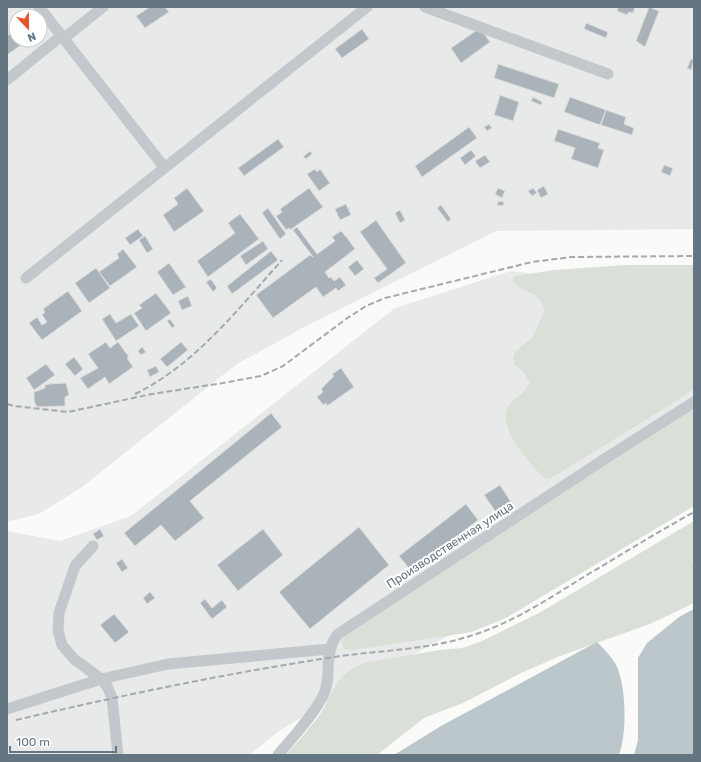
<svg xmlns="http://www.w3.org/2000/svg" width="701" height="762" font-family="Rubik,sans-serif">
	<style>
		.built { fill: #e8e9e9; fill-rule: evenodd }
		.green { fill: #dadfd7 }
		.water { fill: #bbc7cb }
		.building { fill: #aab3b9; stroke: #dcdcda }
		.lines { fill: none; stroke-linecap: round; stroke-linejoin: round }
		.minor { stroke: #c3c8cc; stroke-width: 11 }
		.rail { stroke: #a2aab0; stroke-width: 2; stroke-dasharray: 6 3; stroke-linecap: butt }
		.labels { text-anchor: middle; stroke-width: 4; stroke-linejoin: round; paint-order: stroke }
		.street-label { font-size: 12px; fill: #657683; stroke: #fff }
	</style>
	<rect width="100%" height="100%" fill="#fafaf8"/>
	<!-- built -->
	<g class="built">
		<path d="M 7,7 L 694,7 L 694,229 L 496,231 L 308,325 L 237,364 L 82,487 L 39,514 L 7,522 ZM 16,16 L 40,16 L 40,40 L 16,40 Z"/>
		<path d="M 511,271 L 597,282 L 694,284 L 694,504 L 340,694 L 279,731 L 249,755 L 7,755 L 7,531 L 60,541 L 131,516 L 395,308 Z"/>
	</g>
	<!-- green -->
	<g class="green">
		<path d="M 626,265 L 694,265 L 694,389 L 667,407 L 551,478 L 545,479 C 531,464 494,426 509,405 C 516,396 525,394 530,382 L 523,372 L 514,364 L 513,357 L 516,351 L 532,338 L 545,310 C 537,287 520,294 512,280 L 515,276 L 554,270 Z"/>
		<path d="M 694,408 L 694,506 L 506,618 L 472,632 L 353,650 L 344,649 L 342,645 L 342,639 L 349,631 L 591,473 Z"/>
		<path d="M 694,521 L 694,559 L 692,561 L 694,563 L 694,602 L 690,605 L 650,624 L 560,656 L 521,673 L 463,703 L 424,718 L 377,755 L 286,755 C 297,743 308,730 318,717 C 335,694 334,673 365,663 L 439,650 L 463,648 L 482,641 L 539,613 Z"/>
	</g>
	<!-- water -->
	<g class="water">
		<path d="M 694,609 L 694,755 L 634,755 L 638,740 L 638,658 L 647,643 L 679,617 Z"/>
		<path d="M 597,642 C 604,649 614,659 618,669 C 626,692 627,732 619,755 L 394,755 L 441,726 Z"/>
	</g>
	<!-- building -->
	<g class="building">
		<path d="M 150,7 L 165,7 L 169,12 L 145,28 L 136,16 Z"/>
		<path d="M 618,7 L 635,7 L 633,13 L 629,12 L 627,15 L 617,11 Z"/>
		<path d="M 649,7 L 659,11 L 645,47 L 636,41 Z"/>
		<path d="M 586,23 L 608,32 L 606,38 L 584,29 Z"/>
		<path d="M 480,28 L 490,42 L 461,63 L 451,48 Z"/>
		<path d="M 16,29 L 16,40 L 28,40 L 7,55 L 7,36 Z"/>
		<path d="M 362,29 L 369,39 L 342,58 L 335,49 Z"/>
		<path d="M 691,59 L 694,60 L 691,70 L 687,68 Z"/>
		<path d="M 498,64 L 559,84 L 554,98 L 494,78 Z"/>
		<path d="M 500,95 L 519,102 L 513,121 L 494,115 Z"/>
		<path d="M 533,97 L 542,102 L 541,105 L 531,101 Z"/>
		<path d="M 570,97 L 606,110 L 600,125 L 564,112 Z"/>
		<path d="M 606,110 L 626,117 L 624,124 L 634,128 L 632,135 L 601,125 Z"/>
		<path d="M 489,124 L 492,128 L 487,131 L 484,127 Z"/>
		<path d="M 469,127 L 477,138 L 422,177 L 415,166 Z"/>
		<path d="M 558,129 L 600,143 L 598,148 L 604,150 L 598,168 L 571,159 L 575,148 L 554,141 Z"/>
		<path d="M 278,139 L 284,147 L 244,176 L 238,168 Z"/>
		<path d="M 471,150 L 476,156 L 465,165 L 460,158 Z"/>
		<path d="M 310,151 L 312,154 L 306,159 L 303,157 Z"/>
		<path d="M 485,155 L 490,162 L 480,168 L 475,161 Z"/>
		<path d="M 664,165 L 673,168 L 670,176 L 661,172 Z"/>
		<path d="M 315,169 L 317,172 L 320,169 L 330,183 L 319,191 L 307,174 Z"/>
		<path d="M 544,186 L 548,194 L 541,198 L 537,190 Z"/>
		<path d="M 187,188 L 204,211 L 174,232 L 163,215 L 178,204 L 174,198 Z"/>
		<path d="M 309,188 L 323,207 L 290,230 L 289,228 L 286,230 L 276,216 L 282,212 L 280,209 Z"/>
		<path d="M 498,188 L 505,191 L 502,198 L 495,194 Z"/>
		<path d="M 533,188 L 537,193 L 532,196 L 528,191 Z"/>
		<path d="M 503,201 L 504,205 L 498,206 L 497,202 Z"/>
		<path d="M 346,204 L 351,215 L 340,220 L 335,209 Z"/>
		<path d="M 441,205 L 451,219 L 448,222 L 437,208 Z"/>
		<path d="M 268,208 L 286,234 L 280,239 L 262,213 Z"/>
		<path d="M 400,210 L 405,220 L 400,223 L 395,213 Z"/>
		<path d="M 240,214 L 259,239 L 208,277 L 197,261 L 235,233 L 228,223 Z"/>
		<path d="M 376,220 L 406,263 L 378,283 L 374,278 L 387,269 L 360,232 Z"/>
		<path d="M 297,227 L 317,254 L 335,241 L 332,237 L 341,231 L 348,239 L 355,249 L 325,272 L 329,278 L 331,277 L 334,281 L 340,277 L 346,285 L 338,291 L 336,288 L 323,297 L 316,287 L 273,318 L 256,295 L 310,255 L 313,257 L 293,230 Z"/>
		<path d="M 138,229 L 143,236 L 130,245 L 125,238 Z"/>
		<path d="M 145,236 L 153,249 L 147,253 L 139,240 Z"/>
		<path d="M 263,241 L 268,249 L 246,265 L 240,256 Z"/>
		<path d="M 123,249 L 137,267 L 110,286 L 99,272 L 119,258 L 117,254 Z"/>
		<path d="M 271,251 L 278,260 L 232,294 L 227,286 Z"/>
		<path d="M 357,260 L 364,269 L 355,276 L 348,267 Z"/>
		<path d="M 169,263 L 186,287 L 173,295 L 157,272 Z"/>
		<path d="M 96,268 L 110,288 L 89,303 L 75,283 Z"/>
		<path d="M 211,279 L 217,288 L 213,292 L 206,282 Z"/>
		<path d="M 68,291 L 82,311 L 42,340 L 29,323 L 37,317 L 42,325 L 47,322 L 42,315 L 45,312 L 43,309 Z"/>
		<path d="M 156,293 L 171,313 L 146,331 L 134,313 L 142,308 L 139,305 Z"/>
		<path d="M 188,296 L 192,306 L 182,310 L 178,301 Z"/>
		<path d="M 110,314 L 116,323 L 131,314 L 139,326 L 116,341 L 102,319 Z"/>
		<path d="M 170,319 L 175,326 L 172,328 L 167,321 Z"/>
		<path d="M 106,342 L 110,348 L 118,342 L 129,357 L 127,358 L 133,367 L 109,384 L 105,377 L 88,389 L 80,378 L 98,368 L 88,354 Z"/>
		<path d="M 181,342 L 188,350 L 167,367 L 160,359 Z"/>
		<path d="M 142,347 L 146,352 L 141,355 L 138,351 Z"/>
		<path d="M 74,357 L 83,369 L 75,376 L 65,364 Z"/>
		<path d="M 46,364 L 55,375 L 34,390 L 26,378 Z"/>
		<path d="M 156,366 L 159,372 L 150,377 L 147,370 Z"/>
		<path d="M 341,368 L 354,387 L 327,406 L 326,403 L 323,405 L 317,397 L 323,392 L 321,389 L 334,376 L 332,374 Z"/>
		<path d="M 66,383 L 69,395 L 65,397 L 65,406 L 37,407 L 34,401 L 34,392 L 45,388 L 45,385 L 49,384 Z"/>
		<path d="M 271,413 L 282,427 L 190,501 L 204,518 L 175,541 L 161,525 L 135,546 L 124,533 Z"/>
		<path d="M 500,485 L 511,502 L 496,512 L 484,495 Z"/>
		<path d="M 466,504 L 478,520 L 412,572 L 399,556 Z"/>
		<path d="M 359,527 L 389,565 L 310,629 L 279,592 Z"/>
		<path d="M 100,529 L 104,536 L 97,540 L 93,534 Z"/>
		<path d="M 263,529 L 283,555 L 238,591 L 217,565 Z"/>
		<path d="M 122,559 L 128,568 L 122,572 L 116,563 Z"/>
		<path d="M 150,592 L 155,598 L 147,604 L 143,598 Z"/>
		<path d="M 205,599 L 212,608 L 222,600 L 227,607 L 212,619 L 200,603 Z"/>
		<path d="M 114,614 L 129,632 L 115,643 L 100,625 Z"/>
	</g>
	<g class="lines">
		<!-- minor -->
		<g class="minor">
			<path d="M 39,7 L 164,167"/>
			<path d="M 425,7 L 608,74"/>
			<path d="M 63,39 L 103,7"/>
			<path d="M 7,80 L 61,36"/>
			<path d="M 26,278 L 367,7"/>
			<path d="M 93,546 L 75,566 L 59,613 L 58,631 L 62,645 L 74,659 L 101,679 L 107,686 L 112,698 L 118,755"/>
			<path d="M 7,709 L 101,679 L 168,664 L 330,649"/>
			<path d="M 278,755 C 293,737 312,717 323,696 C 333,676 322,654 338,634 L 603,460 L 694,402"/>
		</g>
		<!-- rail -->
		<g class="rail">
			<path d="M 135,394 C 195,365 239,308 282,260"/>
			<path d="M 7,404 L 14,406 L 68,412 L 152,394 L 223,383 L 261,376 L 283,366 L 346,319 L 366,306 L 385,298 L 532,262 L 572,257 L 694,256"/>
			<path d="M 16,720 C 119,696 223,674 328,658 C 375,650 424,651 470,636 C 510,624 547,600 582,578 C 619,556 656,533 694,512"/>
		</g>
	</g>
	<g class="labels">
		<!-- street labels -->
		<g class="street-label">
			<text transform="translate(450 545) rotate(-33)" y="4">Производственная улица</text>
		</g>
	</g>
	<!-- border -->
	<rect width="701" height="762" fill="none" stroke="#657683" stroke-width="16"/>
	<!-- north arrow -->
	<g transform="translate(28 28) rotate(158)"><circle r="19" fill="#ffffff" stroke="#c1c8cd"/>
	<path d="M0-3L7 15L0 10L-7 15Z" fill="#e4572e"/>
	<text y="-6" font-size="11" font-weight="bold" text-anchor="middle" fill="#657683">N</text>
	</g>
	<!-- scale -->
	<path d="M10 746v6h106v-6" fill="none" stroke="#657683" stroke-width="2"/>
	<text x="16" y="746" font-size="12" fill="#657683" stroke="#ffffff" stroke-width="3" paint-order="stroke">100 m</text>
</svg>
